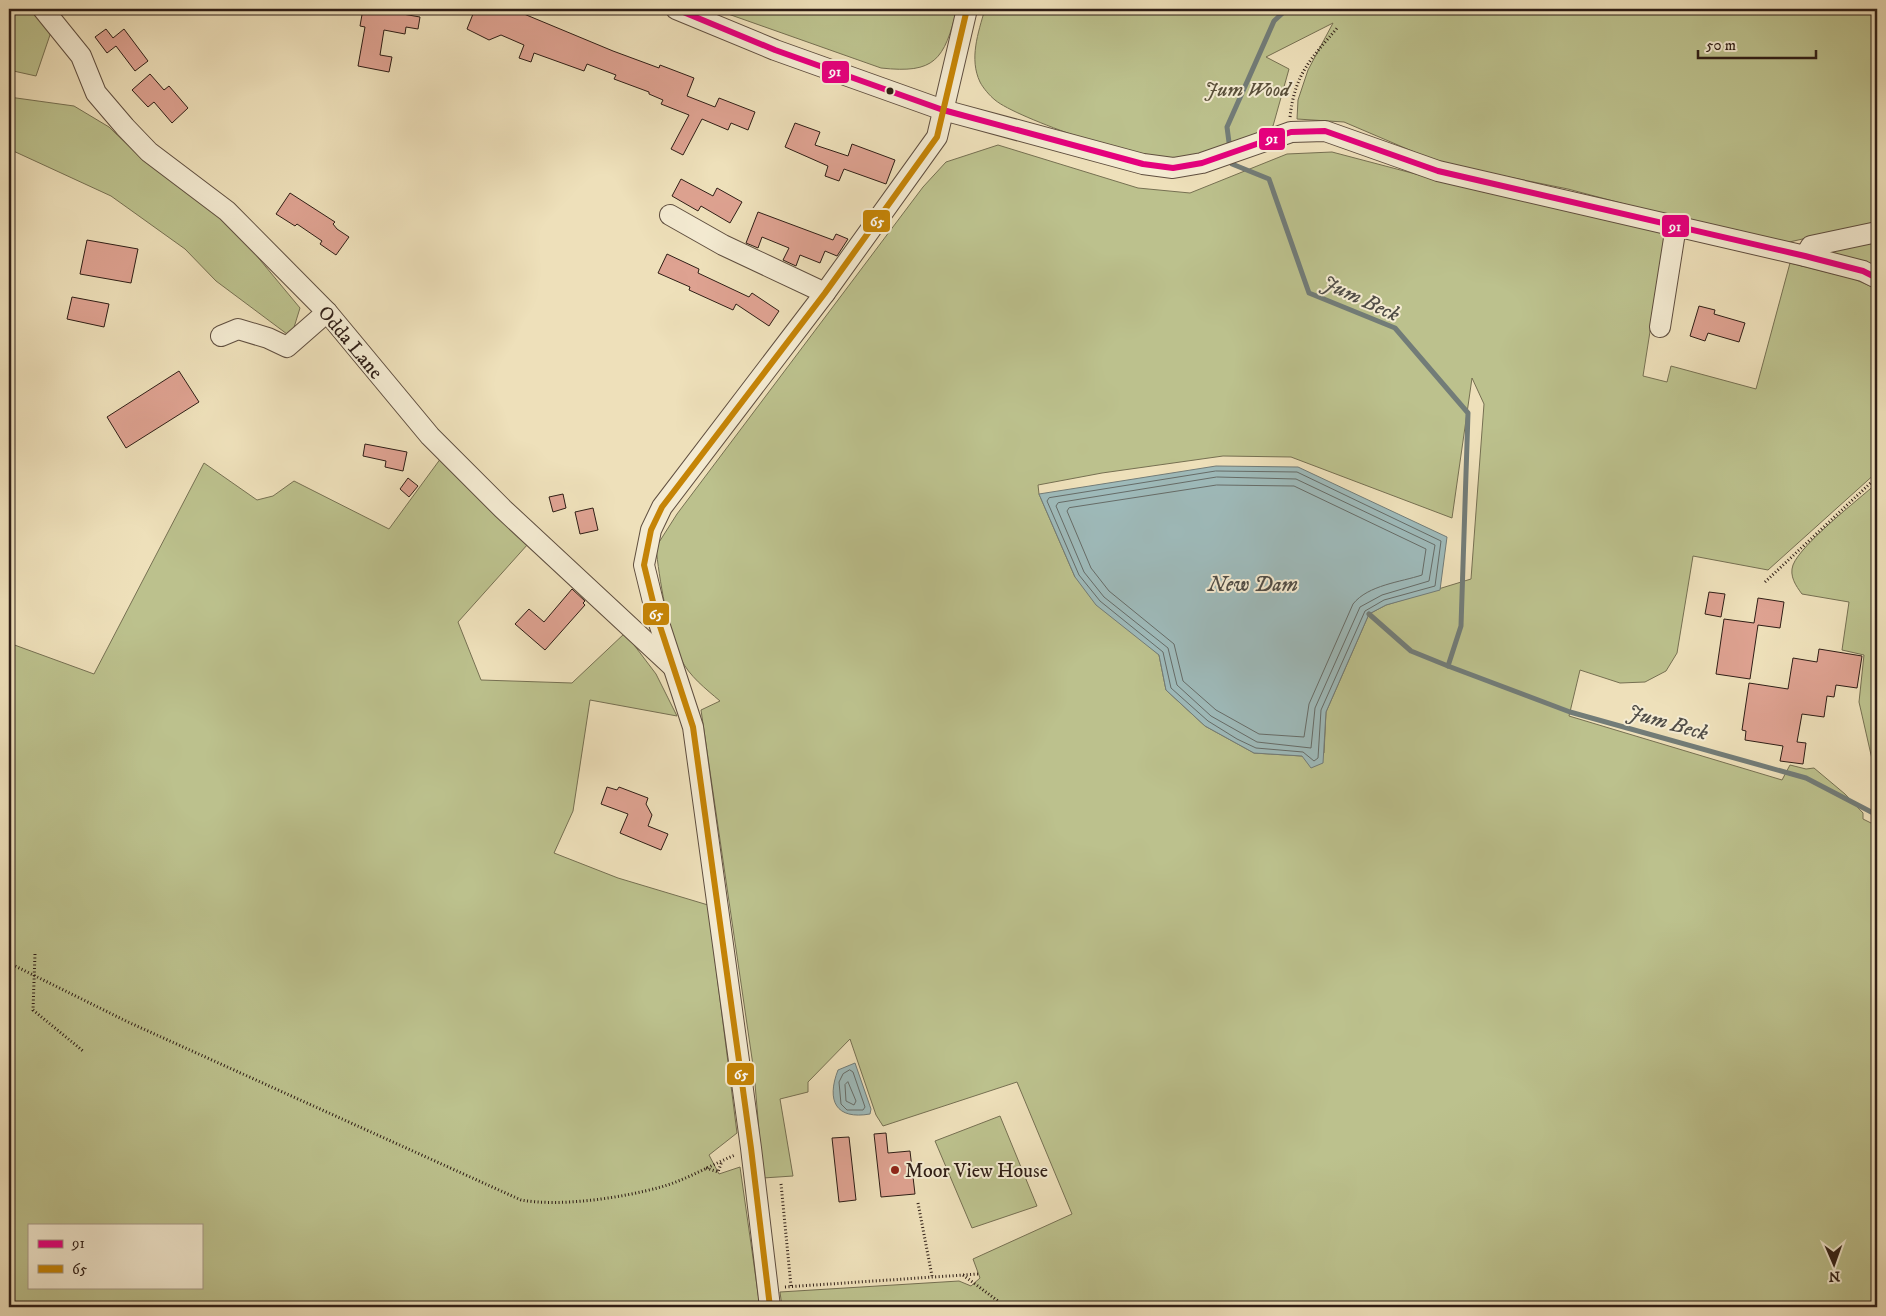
<svg xmlns="http://www.w3.org/2000/svg" width="1886" height="1316" font-family="'IM FELL DW Pica',serif">
	<style>
		.green { fill: #bcc18d; stroke: #767052; fill-rule: evenodd }
		.water { fill: #9ebaba; stroke: #727c78 }
		.lines { fill: none; stroke-linecap: round; stroke-linejoin: round }
		.shore { stroke: #666c68; stroke-width: 1 }
		.stream { stroke: #727c78; stroke-width: 5 }
		.building { fill: #dea291; stroke: #2f1e16 }
		.minor-casing { stroke: #5f4e3f; stroke-width: 22 }
		.path { stroke: #2f1e16; stroke-width: 3; stroke-dasharray: 1 2.5; stroke-linecap: butt }
		.minor { stroke: #f4ebd2; stroke-width: 20 }
		.bus-1-casing { stroke: #f4ebd2; stroke-width: 10 }
		.bus-2-casing { stroke: #f4ebd2; stroke-width: 10 }
		.bus-1 { stroke: #e5007d; stroke-width: 6 }
		.bus-2 { stroke: #c58406; stroke-width: 6 }
		.bus-dot { fill: #2f1e16; stroke: #f4ebd2; stroke-width: 2 }
		.poi-dot { fill: #8f2418; stroke: #f4ebd2; stroke-width: 2 }
		.labels { text-anchor: middle; stroke-width: 4; stroke-linejoin: round; paint-order: stroke }
		.park-label { font-size: 20px; font-style: italic; fill: #594f3a; stroke: #f4ebd2 }
		.street-label { font-size: 20px; fill: #2f1e16; stroke: #f4ebd2 }
		.poi-label { font-size: 20px; fill: #2f1e16; stroke: #f4ebd2; text-anchor: start }
		.water-label { font-size: 21px; font-style: italic; fill: #504d47; stroke: #f4ebd2 }
		.line-badge { stroke: #f4ebd2; stroke-width: 2 }
		.badge-label { font-size: 14px; text-anchor: middle; font-weight: bold; fill: #fff }
	</style>
	<rect width="100%" height="100%" fill="#eee0ba"/>
	<filter id="stains"><feTurbulence type="fractalNoise" baseFrequency=".004" numOctaves="4"/><feColorMatrix values="0 0 0 0 .2 0 0 0 0 .09 0 0 0 0 .02 0 0 0 .5 -.17"/></filter>
	<radialGradient id="worn" r=".72"><stop offset=".6" stop-color="#630" stop-opacity="0"/><stop offset="1" stop-color="#630" stop-opacity=".3"/></radialGradient>
	<!-- green -->
	<g class="green">
		<path d="M 9,9 L 36,9 L 52,29 L 36,76 L 9,70 Z"/>
		<path d="M 714,9 L 957,9 C 944,60 935,74 881,68 Z"/>
		<path d="M 985,9 L 1877,9 L 1877,222 L 1785,243 L 1745,236 L 1568,189 L 1464,168 L 1426,157 L 1344,122 L 1297,119 L 1298,100 L 1308,70 L 1333,23 L 1266,57 L 1289,69 L 1273,126 C 1241,142 1209,159 1173,161 C 1146,163 1016,118 995,100 C 990,96 983,88 980,82 C 969,59 978,33 985,9 Z"/>
		<path d="M 9,97 L 74,106 L 109,127 L 139,156 L 196,191 L 241,237 L 300,308 L 291,337 L 216,281 L 185,249 L 111,196 L 9,149 Z"/>
		<path d="M 998,145 L 1138,188 L 1190,193 L 1287,154 L 1332,152 L 1484,192 L 1666,230 L 1643,376 L 1667,382 L 1671,366 L 1756,389 L 1790,263 L 1854,279 L 1877,289 L 1877,472 L 1768,570 L 1693,556 L 1677,653 L 1666,671 L 1645,682 L 1620,683 L 1580,670 L 1569,716 L 1782,780 L 1790,765 L 1806,769 L 1814,768 L 1845,794 L 1863,813 L 1863,819 L 1877,826 L 1877,1307 L 782,1307 L 780,1292 L 959,1281 L 971,1286 L 980,1278 L 973,1259 L 1072,1214 L 1017,1082 L 883,1126 L 876,1115 L 850,1039 L 808,1082 L 808,1092 L 780,1099 L 793,1176 L 763,1178 L 754,1072 L 701,710 L 720,701 C 706,689 689,676 681,659 C 668,632 659,578 656,547 L 677,514 L 923,187 L 946,162 ZM 1472,378 L 1484,404 L 1471,579 L 1386,605 L 1369,614 L 1326,712 L 1324,753 L 1302,756 L 1254,753 L 1205,726 L 1166,690 L 1159,655 L 1075,577 L 1039,494 L 1038,485 L 1102,473 L 1223,456 L 1291,457 L 1452,518 Z"/>
		<path d="M 1877,238 L 1877,270 L 1832,256 L 1832,246 Z"/>
		<path d="M 441,458 L 528,544 L 458,622 L 481,680 L 572,683 L 625,633 L 656,674 L 677,716 L 590,700 L 573,811 L 554,853 L 618,878 L 708,905 L 737,1133 L 709,1155 L 719,1174 L 740,1167 L 760,1307 L 9,1307 L 9,643 L 94,674 L 204,463 L 257,500 L 273,496 L 294,481 L 389,529 ZM 29,1225 L 201,1225 L 201,1287 L 29,1287 Z"/>
		<path d="M 1877,483 L 1877,781 L 1859,702 L 1864,655 L 1842,650 L 1849,602 L 1802,594 C 1796,586 1789,576 1793,565 C 1801,544 1858,500 1877,483 Z"/>
		<path d="M 1000,1116 L 1037,1206 L 972,1228 L 935,1141 Z"/>
	</g>
	<!-- water -->
	<g class="water">
		<path d="M 1216,466 L 1298,467 L 1447,537 L 1440,590 L 1386,605 L 1369,614 L 1326,712 L 1323,763 L 1311,768 L 1302,756 L 1254,753 L 1205,726 L 1166,690 L 1159,655 L 1096,605 L 1075,577 L 1039,494 Z"/>
		<path d="M 855,1063 L 871,1109 L 870,1114 C 836,1120 826,1101 838,1070 Z"/>
	</g>
	<g class="lines">
		<!-- shore -->
		<g class="shore">
			<path d="M 1216,471 L 1297,472 L 1441,541 L 1435,586 L 1384,600 L 1365,611 L 1321,710 L 1318,758 L 1314,761 L 1303,752 L 1256,748 L 1237,739 L 1208,721 L 1171,688 L 1163,652 L 1100,601 L 1079,575 L 1047,501 L 1049,498 Z"/>
			<path d="M 1217,477 L 1296,479 L 1435,545 L 1429,581 L 1382,595 L 1360,607 L 1315,708 L 1311,748 L 1257,742 L 1211,716 L 1177,685 L 1168,648 L 1104,597 L 1084,572 L 1056,506 L 1058,503 Z"/>
			<path d="M 1217,485 L 1294,486 L 1426,549 L 1422,575 C 1401,582 1368,585 1353,604 L 1309,704 L 1304,737 L 1259,734 L 1216,710 L 1183,681 L 1174,644 L 1109,591 L 1091,568 L 1067,511 L 1069,508 Z"/>
			<path d="M 850,1070 L 853,1072 L 865,1107 L 863,1110 L 847,1110 L 841,1104 L 839,1082 L 843,1074 Z"/>
			<path d="M 848,1082 L 856,1101 L 854,1105 L 846,1101 L 845,1085 Z"/>
		</g>
		<!-- stream -->
		<g class="stream">
			<path d="M 1230,150 L 1227,127 L 1274,21 L 1287,9"/>
			<path d="M 1231,158 L 1232,164 L 1269,179 L 1309,293 L 1395,328 L 1468,413 L 1461,626 L 1448,666"/>
			<path d="M 1369,614 L 1411,651 L 1448,666 L 1570,712 L 1806,778 L 1877,815"/>
		</g>
	</g>
	<!-- building -->
	<g class="building">
		<path d="M 363,9 L 392,9 L 391,12 L 420,17 L 418,29 L 406,27 L 405,34 L 384,30 L 380,55 L 392,57 L 389,72 L 358,66 L 365,27 L 360,26 Z"/>
		<path d="M 475,9 L 512,9 L 613,51 L 659,68 L 660,65 L 694,78 L 687,96 L 715,107 L 719,98 L 755,112 L 748,130 L 731,123 L 728,130 L 702,119 L 683,155 L 671,149 L 689,115 L 661,104 L 663,100 L 649,94 L 649,92 L 614,79 L 616,75 L 587,64 L 584,71 L 534,53 L 531,62 L 519,58 L 524,45 L 501,35 L 489,40 L 467,29 Z"/>
		<path d="M 106,29 L 113,38 L 124,29 L 148,61 L 135,71 L 116,46 L 107,53 L 95,37 Z"/>
		<path d="M 150,74 L 164,90 L 169,86 L 188,108 L 172,123 L 154,102 L 148,107 L 132,90 Z"/>
		<path d="M 795,123 L 820,132 L 815,145 L 848,156 L 852,144 L 895,160 L 886,184 L 844,169 L 839,181 L 825,176 L 828,166 L 785,147 Z"/>
		<path d="M 681,179 L 713,196 L 717,188 L 742,202 L 730,223 L 701,206 L 698,211 L 672,196 Z"/>
		<path d="M 290,193 L 335,222 L 333,224 L 337,229 L 349,237 L 336,255 L 320,244 L 322,241 L 297,224 L 295,226 L 276,214 Z"/>
		<path d="M 758,212 L 833,240 L 836,234 L 848,239 L 837,256 L 825,251 L 820,263 L 800,255 L 796,266 L 783,260 L 789,248 L 762,237 L 758,248 L 746,243 Z"/>
		<path d="M 87,240 L 138,249 L 131,283 L 80,274 Z"/>
		<path d="M 667,254 L 699,269 L 698,273 L 749,297 L 752,293 L 779,311 L 769,326 L 736,304 L 733,310 L 689,290 L 690,287 L 658,273 Z"/>
		<path d="M 72,297 L 109,304 L 104,327 L 67,319 Z"/>
		<path d="M 1699,306 L 1715,310 L 1714,314 L 1745,323 L 1739,342 L 1708,333 L 1705,341 L 1690,336 Z"/>
		<path d="M 179,371 L 199,402 L 126,448 L 107,417 Z"/>
		<path d="M 365,444 L 407,452 L 403,471 L 385,467 L 386,461 L 363,456 Z"/>
		<path d="M 408,478 L 418,486 L 409,497 L 400,489 Z"/>
		<path d="M 563,494 L 566,508 L 553,512 L 549,497 Z"/>
		<path d="M 593,508 L 598,530 L 580,534 L 575,512 Z"/>
		<path d="M 572,589 L 585,601 L 583,603 L 585,605 L 545,650 L 515,624 L 529,609 L 544,622 Z"/>
		<path d="M 1709,592 L 1725,594 L 1721,617 L 1705,614 Z"/>
		<path d="M 1758,598 L 1784,602 L 1780,628 L 1758,625 L 1750,679 L 1716,674 L 1724,619 L 1754,623 Z"/>
		<path d="M 1819,649 L 1862,656 L 1857,688 L 1836,685 L 1834,697 L 1827,696 L 1824,717 L 1802,714 L 1797,742 L 1806,743 L 1803,764 L 1780,761 L 1783,746 L 1745,740 L 1746,731 L 1742,730 L 1749,683 L 1788,689 L 1793,658 L 1817,662 Z"/>
		<path d="M 607,787 L 617,790 L 619,787 L 648,798 L 646,804 L 652,815 L 648,826 L 668,834 L 661,850 L 620,833 L 628,814 L 601,804 Z"/>
		<path d="M 886,1133 L 888,1153 L 910,1151 L 915,1194 L 881,1197 L 874,1134 Z"/>
		<path d="M 849,1137 L 856,1200 L 839,1202 L 832,1138 Z"/>
	</g>
	<g class="lines">
		<!-- minor casing -->
		<g class="minor-casing">
			<g id="minor">
				<path d="M 43,9 L 81,56 L 96,93 L 125,127 L 149,152 L 227,211 L 327,312 L 430,436 L 503,509 L 672,666"/>
				<path d="M 676,9 L 775,50 L 943,110 L 1143,164 L 1173,168 L 1202,163 L 1291,132 L 1325,131 L 1438,171 L 1805,256 L 1863,271 L 1877,278"/>
				<path d="M 670,215 L 723,245 L 825,293"/>
				<path d="M 1805,256 L 1811,246 L 1877,232"/>
				<path d="M 1660,327 L 1676,226"/>
				<path d="M 221,336 L 238,329 L 268,338 L 287,347 L 327,312"/>
				<path d="M 770,1307 L 751,1148 L 693,727 L 656,614 L 644,565 L 651,530 L 662,507 L 825,293 L 937,137 L 967,9"/>
			</g>
		</g>
		<!-- path -->
		<g class="path">
			<path d="M 1290,117 C 1295,73 1311,59 1338,27"/>
			<path d="M 1765,582 L 1877,477"/>
			<path d="M 35,954 L 33,1010 L 83,1051"/>
			<path d="M 9,963 L 128,1022 L 521,1200 C 561,1207 621,1198 661,1187 C 686,1180 711,1165 735,1155"/>
			<path d="M 706,1168 L 718,1172 L 722,1161"/>
			<path d="M 781,1184 L 791,1286"/>
			<path d="M 918,1203 L 932,1276"/>
			<path d="M 963,1275 L 1006,1307"/>
			<path d="M 785,1287 L 978,1274"/>
		</g>
		<!-- minor -->
		<use href="#minor" class="minor"/>
		<!-- bus-1 casing -->
		<g class="bus-1-casing">
			<path id="bus-1" d="M 676,9 L 775,50 L 943,110 L 1143,164 L 1173,168 L 1202,163 L 1291,132 L 1325,131 L 1438,171 L 1805,256 L 1863,271 L 1877,278"/>
		</g>
		<!-- bus-2 casing -->
		<g class="bus-2-casing">
			<path id="bus-2" d="M 770,1307 L 751,1148 L 693,727 L 656,614 L 644,565 L 651,530 L 662,507 L 825,293 L 937,137 L 967,9"/>
		</g>
		<!-- bus-1 -->
		<use href="#bus-1" class="bus-1"/>
		<!-- bus-2 -->
		<use href="#bus-2" class="bus-2"/>
	</g>
	<!-- markers -->
	<circle class="bus-dot" cx="890" cy="91" r="4.5"/>
	<circle class="poi-dot" cx="895" cy="1170" r="5"/>
	<g class="labels">
		<!-- park labels -->
		<g class="park-label">
			<text x="1247" y="96">Jum Wood</text>
		</g>
		<!-- street labels -->
		<g class="street-label">
			<text transform="translate(351 342) rotate(50)" y="7">Odda Lane</text>
		</g>
		<!-- poi labels -->
		<g class="poi-label">
			<text x="905" y="1177">Moor View House</text>
		</g>
		<!-- water labels -->
		<g class="water-label">
			<text transform="translate(1361 298) rotate(25)" y="7">Jum Beck</text>
			<text x="1253" y="591">New Dam</text>
			<text transform="translate(1668 722) rotate(16)" y="7">Jum Beck</text>
		</g>
	</g>
	<g class="line-badge">
		<rect x="821" y="60" width="29" height="24" rx="5" fill="#e5007d"/>
		<rect x="1258" y="127" width="28" height="24" rx="5" fill="#e5007d"/>
		<rect x="862" y="209" width="29" height="24" rx="5" fill="#c58406"/>
		<rect x="1661" y="214" width="29" height="24" rx="5" fill="#e5007d"/>
		<rect x="642" y="602" width="28" height="24" rx="5" fill="#c58406"/>
		<rect x="726" y="1062" width="29" height="24" rx="5" fill="#c58406"/>
	</g>
	<g class="badge-label">
		<text x="835" y="76">91</text>
		<text x="1272" y="143">91</text>
		<text x="877" y="226">65</text>
		<text x="1675" y="231">91</text>
		<text x="656" y="619">65</text>
		<text x="741" y="1079">65</text>
	</g>
	<!-- margin -->
	<rect width="1886" height="1316" fill="none" stroke="#eee0ba" stroke-width="30"/>
	<rect x="10" y="10" width="1866" height="1296" fill="none" stroke="#2f1e16" stroke-width="2.5"/>
	<rect x="15" y="15" width="1856" height="1286" fill="none" stroke="#2f1e16"/>
	<!-- legend -->
	<rect x="28" y="1224" width="175" height="65" fill="#f4ebd2" stroke="#a59987"/>
	<rect x="38" y="1240" width="25" height="8" fill="#e5007d" stroke="#a59987"/>
	<text x="72" y="1248" font-size="15" fill="#2f1e16">91</text>
	<rect x="38" y="1265" width="25" height="8" fill="#c58406" stroke="#a59987"/>
	<text x="72" y="1274" font-size="15" fill="#2f1e16">65</text>
	<!-- north arrow -->
	<g transform="translate(1834 1264) rotate(178)" stroke="#f4ebd2" stroke-width="4" paint-order="stroke">
	<path d="M0-4L9 19L0 12L-9 19Z" fill="#2f1e16"/>
	<text y="-8" font-size="14" font-weight="bold" text-anchor="middle" fill="#2f1e16">N</text>
	</g>
	<!-- scale -->
	<path d="M1698 50v8h118v-8" fill="none" stroke="#2f1e16" stroke-width="2.5"/>
	<text x="1706" y="50" font-size="15" fill="#2f1e16" stroke="#f4ebd2" stroke-width="4" paint-order="stroke">50 m</text>
	<rect width="100%" height="100%" filter="url(#stains)"/>
	<rect width="100%" height="100%" fill="url(#worn)"/>
</svg>
